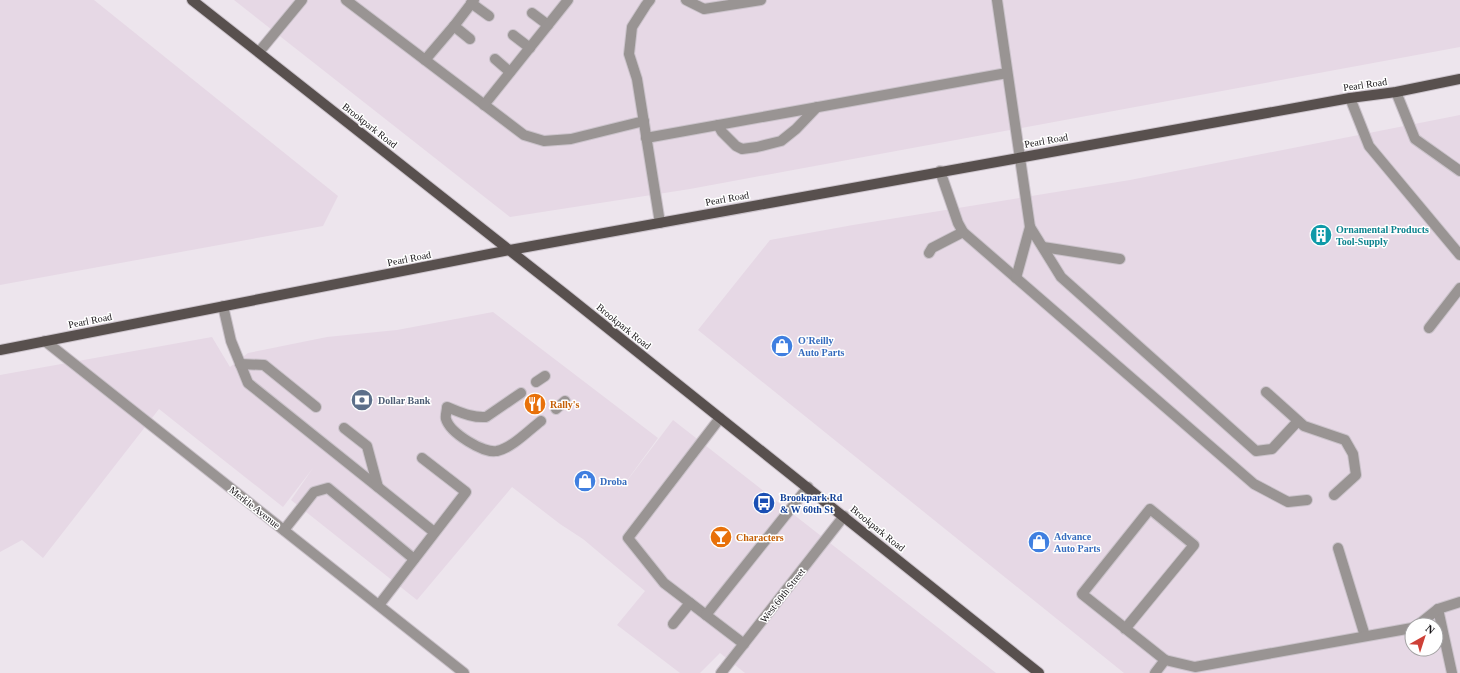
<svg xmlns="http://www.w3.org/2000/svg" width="1460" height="673" font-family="'Times New Roman',serif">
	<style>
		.built { fill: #e6d8e5; fill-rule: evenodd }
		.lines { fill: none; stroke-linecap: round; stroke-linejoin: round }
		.lane-casing { stroke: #cbc3cb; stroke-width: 12 }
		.street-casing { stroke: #cbc3cb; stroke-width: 12 }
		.primary-casing { stroke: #cbc3cb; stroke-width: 12 }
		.lane { stroke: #999493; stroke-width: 10 }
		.street { stroke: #999493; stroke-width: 10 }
		.primary { stroke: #58504e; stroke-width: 10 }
		.labels { text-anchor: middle; stroke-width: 3; stroke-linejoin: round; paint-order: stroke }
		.street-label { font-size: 10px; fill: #161316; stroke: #fff }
		.culture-label { font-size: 10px; font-weight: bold; fill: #0d838f; stroke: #fff; text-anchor: start }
		.shop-label { font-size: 10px; font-weight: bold; fill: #366cbe; stroke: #fff; text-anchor: start }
		.service-label { font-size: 10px; font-weight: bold; fill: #4e5e75; stroke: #fff; text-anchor: start }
		.food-label { font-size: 10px; font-weight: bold; fill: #c56008; stroke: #fff; text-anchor: start }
		.transit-label { font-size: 10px; font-weight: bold; fill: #164399; stroke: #fff; text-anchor: start }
	</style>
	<rect width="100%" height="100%" fill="#ede5ed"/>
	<!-- built -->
	<g class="built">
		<path d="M 0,0 L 94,0 L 338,196 L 323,226 L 0,285 Z"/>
		<path d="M 234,0 L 1460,0 L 1460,47 L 690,189 L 510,217 Z"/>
		<path d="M 1460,115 L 1460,673 L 1124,673 L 698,330 L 770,240 L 853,225 L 1130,180 ZM 1412,625 L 1436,625 L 1436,649 L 1412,649 Z"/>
		<path d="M 493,312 L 658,438 L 617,494 L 673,420 L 996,673 L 745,673 L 720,653 L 700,673 L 680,673 L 617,625 L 645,591 L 583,539 L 560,524 L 512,487 L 417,600 L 291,500 L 313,468 L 283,507 L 159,409 L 43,558 L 22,540 L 0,552 L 0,375 L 212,337 L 230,367 L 248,353 L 327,337 L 397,330 Z"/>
	</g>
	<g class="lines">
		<!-- lane casing -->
		<g class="lane-casing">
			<g id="lane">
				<path d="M 346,0 L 524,135 L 544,141 L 571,139 L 644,121"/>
				<path d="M 650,0 L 646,5 L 632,27 L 629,54 L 637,79 L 660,223"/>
				<path d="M 686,0 L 704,9 L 761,0"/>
				<path d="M 997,0 L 1030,227"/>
				<path d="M 471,3 L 489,16"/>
				<path d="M 532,13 L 548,25"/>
				<path d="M 454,26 L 470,39"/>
				<path d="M 513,35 L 530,48"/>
				<path d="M 259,52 L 302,0"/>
				<path d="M 495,59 L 510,72"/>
				<path d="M 425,60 L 454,26 L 474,0"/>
				<path d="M 1396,92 L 1415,139 L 1460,171"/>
				<path d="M 1350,98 L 1369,146 L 1460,255"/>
				<path d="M 484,105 L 568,0"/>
				<path d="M 718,125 L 722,132 L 736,146 L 742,149 L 757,147 L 781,141 L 796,129 L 817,107"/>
				<path d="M 646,138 L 1007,73"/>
				<path d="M 940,171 L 958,223 L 963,232 L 1254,484 L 1288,502 L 1307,500"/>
				<path d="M 1043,247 L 1120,259"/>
				<path d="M 929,253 L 932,248 L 963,232"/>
				<path d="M 1016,278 L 1030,227 L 1061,277 L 1256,451 L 1272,449 L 1298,421"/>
				<path d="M 223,306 L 231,341 L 248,383 L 434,532"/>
				<path d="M 1429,328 L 1460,288"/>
				<path d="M 240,364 L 264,365 L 316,407"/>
				<path d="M 536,382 L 545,376"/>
				<path d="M 1266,392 L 1304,426 L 1345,440 L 1353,454 L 1356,475 L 1334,495"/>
				<path d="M 521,393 L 486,417 C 472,418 460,412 447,407 C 447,411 445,416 446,419 C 450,433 484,454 497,451 C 512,448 529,430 541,421"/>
				<path d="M 556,409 L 565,401"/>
				<path d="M 720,418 L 628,538 L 664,583 L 744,644"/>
				<path d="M 344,428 L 367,446 L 378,487"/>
				<path d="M 284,530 L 314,492 L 328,488 L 414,559"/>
				<path d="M 1338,548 L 1365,636"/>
				<path d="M 379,605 L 466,492 L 422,458"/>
				<path d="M 1438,609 L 1452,673"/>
				<path d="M 706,615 L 808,487"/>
				<path d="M 673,624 L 690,603"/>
				<path d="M 1418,625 L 1438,609 L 1460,602"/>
				<path d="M 1125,629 L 1194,545 L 1150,509 L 1082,594 L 1165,660"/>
				<path d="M 1155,673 L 1165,660 L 1195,667 L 1412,628"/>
			</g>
		</g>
		<!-- street casing -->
		<g class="street-casing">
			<g id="street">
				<path d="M 45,341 L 464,673"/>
				<path d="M 721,673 L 844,516"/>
			</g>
		</g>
		<!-- primary casing -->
		<g class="primary-casing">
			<g id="primary">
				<path d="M 192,0 L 565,294 L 1039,673"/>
				<path d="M 0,350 L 510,250 L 1350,98 L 1396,92 L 1460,79"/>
			</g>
		</g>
		<!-- lane -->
		<use href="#lane" class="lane"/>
		<!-- street -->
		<use href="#street" class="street"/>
		<!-- primary -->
		<use href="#primary" class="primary"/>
	</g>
	<!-- icons -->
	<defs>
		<g id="building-disc" transform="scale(1.15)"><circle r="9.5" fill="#0f9aa8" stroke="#fff"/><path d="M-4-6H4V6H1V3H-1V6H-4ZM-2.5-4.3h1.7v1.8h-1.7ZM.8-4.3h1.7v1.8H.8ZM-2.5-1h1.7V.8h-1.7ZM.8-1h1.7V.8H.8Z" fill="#fff"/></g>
		<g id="shop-disc" transform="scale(1.15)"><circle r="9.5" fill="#3f7fe0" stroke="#fff"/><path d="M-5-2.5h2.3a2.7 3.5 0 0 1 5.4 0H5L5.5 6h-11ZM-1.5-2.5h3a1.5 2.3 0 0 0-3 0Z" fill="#fff"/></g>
		<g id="bank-disc" transform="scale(1.15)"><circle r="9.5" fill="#5c6f8a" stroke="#fff"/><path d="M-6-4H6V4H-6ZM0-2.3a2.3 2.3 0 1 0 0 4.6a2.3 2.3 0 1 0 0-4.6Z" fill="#fff"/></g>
		<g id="restaurant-disc" transform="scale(1.15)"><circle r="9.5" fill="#e8710a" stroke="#fff"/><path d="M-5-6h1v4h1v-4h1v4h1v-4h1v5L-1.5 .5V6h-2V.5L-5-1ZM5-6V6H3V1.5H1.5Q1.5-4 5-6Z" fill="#fff"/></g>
		<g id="bus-disc" transform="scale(1.15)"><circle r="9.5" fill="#1a4fb4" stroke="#fff"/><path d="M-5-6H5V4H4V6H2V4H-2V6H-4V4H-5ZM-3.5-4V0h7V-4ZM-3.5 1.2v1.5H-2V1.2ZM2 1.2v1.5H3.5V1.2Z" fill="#fff"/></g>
		<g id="bar-disc" transform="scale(1.15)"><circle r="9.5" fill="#e8710a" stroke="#fff"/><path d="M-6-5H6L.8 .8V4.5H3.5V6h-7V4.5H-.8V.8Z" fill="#fff"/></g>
	</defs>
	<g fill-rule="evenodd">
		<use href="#building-disc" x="1321" y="235"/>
		<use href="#shop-disc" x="782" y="346"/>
		<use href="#bank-disc" x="362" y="400"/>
		<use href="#restaurant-disc" x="535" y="404"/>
		<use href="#shop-disc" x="585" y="481"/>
		<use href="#bus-disc" x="764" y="503"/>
		<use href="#bar-disc" x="721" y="537"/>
		<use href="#shop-disc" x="1039" y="542"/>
	</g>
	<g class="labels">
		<!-- street labels -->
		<g class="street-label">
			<text transform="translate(1365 84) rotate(-8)" y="4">Pearl Road</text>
			<text transform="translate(370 125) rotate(38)" y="4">Brookpark Road</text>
			<text transform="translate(1046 140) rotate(-10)" y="4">Pearl Road</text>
			<text transform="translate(727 198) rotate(-10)" y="4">Pearl Road</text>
			<text transform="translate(409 258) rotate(-11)" y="4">Pearl Road</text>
			<text transform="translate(90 320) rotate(-11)" y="4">Pearl Road</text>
			<text transform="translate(624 326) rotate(39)" y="4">Brookpark Road</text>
			<text transform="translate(255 507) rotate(38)" y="4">Merkle Avenue</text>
			<text transform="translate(878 528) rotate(39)" y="4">Brookpark Road</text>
			<text transform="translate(782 595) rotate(-52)" y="4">West 60th Street</text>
		</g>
		<!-- culture labels -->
		<g class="culture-label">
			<text x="1336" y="233">Ornamental Products<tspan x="1336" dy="12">Tool-Supply</tspan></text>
		</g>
		<!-- shop labels -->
		<g class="shop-label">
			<text x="798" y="344">O'Reilly<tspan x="798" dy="12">Auto Parts</tspan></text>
			<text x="600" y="485">Droba</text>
			<text x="1054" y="540">Advance<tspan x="1054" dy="12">Auto Parts</tspan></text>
		</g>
		<!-- service labels -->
		<g class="service-label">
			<text x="378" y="404">Dollar Bank</text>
		</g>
		<!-- food labels -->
		<g class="food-label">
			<text x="550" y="408">Rally's</text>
			<text x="736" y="541">Characters</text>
		</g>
		<!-- transit labels -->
		<g class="transit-label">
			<text x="780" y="501">Brookpark Rd<tspan x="780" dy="12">&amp; W 60th St</tspan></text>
		</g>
	</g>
	<!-- north arrow -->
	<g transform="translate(1424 637) rotate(39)"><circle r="19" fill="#ffffff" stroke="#a2a1a2"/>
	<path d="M0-3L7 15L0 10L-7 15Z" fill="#ce4037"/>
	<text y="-6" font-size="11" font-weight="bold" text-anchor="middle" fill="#161316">N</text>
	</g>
</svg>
